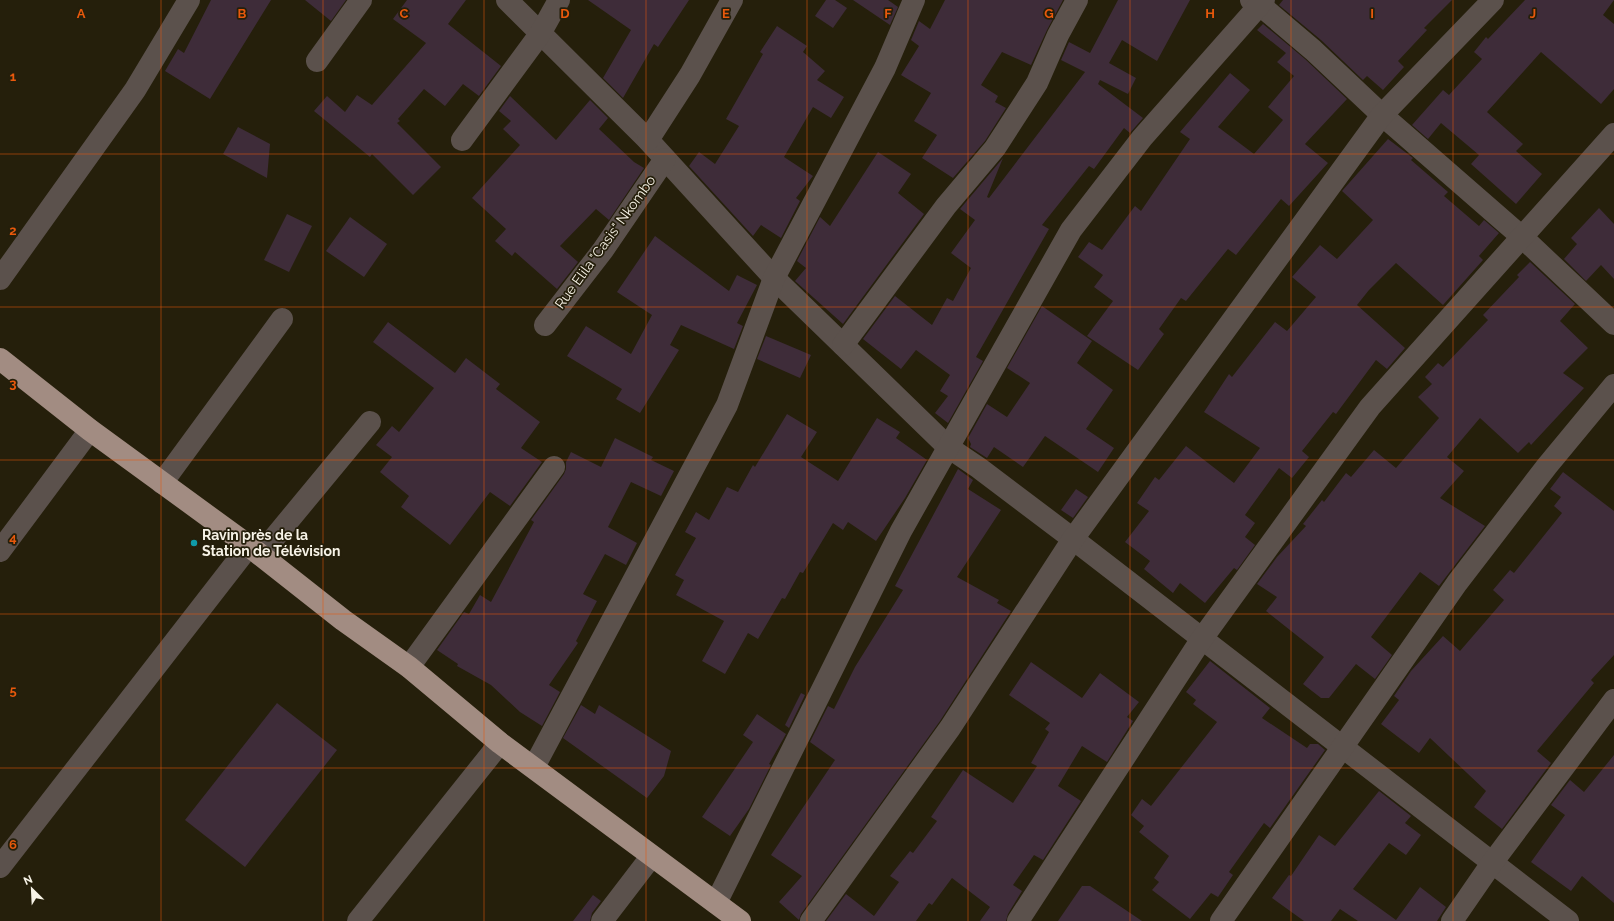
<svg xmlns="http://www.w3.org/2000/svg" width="1614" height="921" font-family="Raleway,sans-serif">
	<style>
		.building { fill: #3e2c39 }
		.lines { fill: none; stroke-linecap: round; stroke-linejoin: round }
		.minor { stroke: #5b514c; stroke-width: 22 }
		.trunk { stroke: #a28c82; stroke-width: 22 }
		.grid { fill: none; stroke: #e8590c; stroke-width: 1; stroke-opacity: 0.55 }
		.culture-dot { fill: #0f9aa8; stroke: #251f0b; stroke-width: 1.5 }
		.labels { text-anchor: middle; stroke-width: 3.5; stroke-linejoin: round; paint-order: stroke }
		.street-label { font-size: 14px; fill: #f7f3e7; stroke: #251f0b }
		.poi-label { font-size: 14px; font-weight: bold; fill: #f7f3e7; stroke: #251f0b; text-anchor: start }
		.grid-label { font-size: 13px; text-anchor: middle; font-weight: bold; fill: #e8590c; stroke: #251f0b; stroke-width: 3.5; stroke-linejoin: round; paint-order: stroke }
	</style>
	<rect width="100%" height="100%" fill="#251f0b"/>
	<!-- building -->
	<g class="building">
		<path d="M 211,0 L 271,0 L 210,99 L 165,71 L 178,49 L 184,53 Z"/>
		<path d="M 305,0 L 346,0 L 331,21 Z"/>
		<path d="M 407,0 L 466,0 L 448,24 L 501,66 L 479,96 L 463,84 L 445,106 L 424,89 L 398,119 L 400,121 L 397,123 L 441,167 L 413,195 L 372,154 L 370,157 L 314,111 L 327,96 L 345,112 L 357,95 L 372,105 L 426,43 L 393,19 Z"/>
		<path d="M 588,0 L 689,0 L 658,47 L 654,44 L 623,98 L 603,78 L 631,30 Z"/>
		<path d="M 826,0 L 835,0 L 847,8 L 833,28 L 815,16 Z"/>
		<path d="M 853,0 L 888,0 L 898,7 L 890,25 Z"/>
		<path d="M 945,0 L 1063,0 L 1047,30 L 1031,65 L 1002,52 L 981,85 L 998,96 L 995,102 L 1006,108 L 985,141 L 953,178 L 922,158 L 937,135 L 914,121 L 931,93 L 901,75 L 919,46 L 911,40 L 919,21 L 930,29 Z"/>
		<path d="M 1118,0 L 1190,0 L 1157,61 L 1122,40 L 1109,63 L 1136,78 L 1128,94 L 1100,80 L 1098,84 L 1143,118 L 1130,133 L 1124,128 L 1094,169 L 1089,166 L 1042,225 L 1049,229 L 976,357 L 983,361 L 948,423 L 935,413 L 948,396 L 940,391 L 950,375 L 916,350 L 901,369 L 863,339 L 895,296 L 932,325 L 947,298 L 953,301 L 971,268 L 951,253 L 975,220 L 960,209 L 1003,158 L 987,197 L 989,198 L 1085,72 L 1061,60 L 1069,42 L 1090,53 Z"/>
		<path d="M 1283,0 L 1452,0 L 1424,28 L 1427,30 L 1398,61 L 1404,67 L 1383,90 L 1367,76 L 1363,80 L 1321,40 L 1279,5 Z"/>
		<path d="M 1525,0 L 1614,0 L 1603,15 L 1614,24 L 1614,89 L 1601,104 L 1541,52 L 1487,112 L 1523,144 L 1516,151 L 1542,174 L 1516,204 L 1471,164 L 1479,155 L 1441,123 L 1428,139 L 1412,125 L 1443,90 L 1449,95 L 1482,59 L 1474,52 L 1486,37 L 1488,39 Z"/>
		<path d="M 1263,24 L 1305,59 L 1347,99 L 1305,144 L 1328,163 L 1289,206 L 1281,199 L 1236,255 L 1228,249 L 1186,301 L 1181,298 L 1159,329 L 1164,334 L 1138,370 L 1087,336 L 1113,301 L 1094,287 L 1103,275 L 1078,257 L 1089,242 L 1102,250 L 1135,206 L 1141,211 L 1190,139 L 1180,132 L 1230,73 L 1250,90 L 1218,127 L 1254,154 L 1283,120 L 1268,107 L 1294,76 L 1277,62 L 1286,53 L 1257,30 Z"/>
		<path d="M 777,26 L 807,46 L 803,52 L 825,71 L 817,80 L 844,97 L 831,118 L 813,107 L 784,157 L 813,176 L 796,198 L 800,201 L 781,238 L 761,225 L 753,236 L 689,166 L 699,152 L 715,164 L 739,126 L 726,119 L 763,54 L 760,52 Z"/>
		<path d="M 510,96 L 556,140 L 590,100 L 608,118 L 599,129 L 634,162 L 644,168 L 609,220 L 596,209 L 560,246 L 578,262 L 557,289 L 515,252 L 512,256 L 495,241 L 506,229 L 472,198 L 520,145 L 503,129 L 511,121 L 499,111 Z"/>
		<path d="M 238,127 L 270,144 L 267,178 L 223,154 Z"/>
		<path d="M 1388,139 L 1413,158 L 1411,160 L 1448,192 L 1444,196 L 1479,226 L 1484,220 L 1499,233 L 1479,256 L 1483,260 L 1443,305 L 1396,263 L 1369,290 L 1357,305 L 1405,348 L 1387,369 L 1376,360 L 1336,414 L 1333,412 L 1302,451 L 1309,457 L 1292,478 L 1279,468 L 1245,515 L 1255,523 L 1245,537 L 1255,545 L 1237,570 L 1234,568 L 1205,603 L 1180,583 L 1173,593 L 1144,569 L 1150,561 L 1125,542 L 1149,511 L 1137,503 L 1155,477 L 1159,480 L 1186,446 L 1234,483 L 1260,448 L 1204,412 L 1229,374 L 1232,377 L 1275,322 L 1287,331 L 1316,297 L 1292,277 L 1320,245 L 1337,259 L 1373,220 L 1342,191 Z"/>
		<path d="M 878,152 L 911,174 L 898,193 L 924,214 L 843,324 L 795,281 L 806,268 L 797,261 L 820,217 L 830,226 Z"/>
		<path d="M 1599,208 L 1614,224 L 1614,279 L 1601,265 L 1586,281 L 1564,259 L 1577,244 L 1571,238 Z"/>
		<path d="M 287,214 L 312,226 L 289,272 L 264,260 Z"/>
		<path d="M 350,217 L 387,244 L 364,277 L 326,251 Z"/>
		<path d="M 655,236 L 729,291 L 737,275 L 757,285 L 737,323 L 743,326 L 734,349 L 681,325 L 670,345 L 679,350 L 640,413 L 616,399 L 622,389 L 567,356 L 586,326 L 631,354 L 652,315 L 617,292 Z"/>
		<path d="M 1530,262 L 1575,304 L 1560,321 L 1588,348 L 1563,373 L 1584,388 L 1531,445 L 1529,442 L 1518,453 L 1480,418 L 1447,457 L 1464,471 L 1440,498 L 1485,526 L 1439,586 L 1420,572 L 1371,637 L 1392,655 L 1375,679 L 1356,664 L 1329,698 L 1321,698 L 1303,684 L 1324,657 L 1266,611 L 1277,597 L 1257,584 L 1277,557 L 1306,526 L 1303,524 L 1322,500 L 1324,502 L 1346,473 L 1351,477 L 1374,450 L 1396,468 L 1439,418 L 1418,397 L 1432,384 L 1425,377 L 1438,363 L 1443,367 L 1488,320 L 1483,315 L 1519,277 L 1517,275 Z"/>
		<path d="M 1042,306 L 1092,341 L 1077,363 L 1113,390 L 1086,429 L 1114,448 L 1098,472 L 1045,436 L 1023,467 L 994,447 L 987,458 L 970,447 L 971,444 L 968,438 L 987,404 L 1007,417 L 1030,383 L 1007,368 Z"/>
		<path d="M 388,322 L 455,373 L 466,358 L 500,384 L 496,389 L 540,422 L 521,448 L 542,462 L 510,506 L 490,492 L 450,545 L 401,507 L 409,496 L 380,472 L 392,457 L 376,445 L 392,426 L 399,432 L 434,388 L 373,342 Z"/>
		<path d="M 766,336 L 811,355 L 800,378 L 757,359 Z"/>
		<path d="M 787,414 L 817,432 L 801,457 L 838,481 L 877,418 L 900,432 L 896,438 L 927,460 L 905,498 L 876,541 L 848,522 L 843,530 L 833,523 L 803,573 L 800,572 L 785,599 L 782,598 L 758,639 L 748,633 L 725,674 L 702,661 L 724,621 L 676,595 L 684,580 L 675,575 L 696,538 L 685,532 L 696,512 L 709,520 L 727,487 L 738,492 L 753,465 L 755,467 Z"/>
		<path d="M 615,438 L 653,457 L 651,460 L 674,471 L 661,496 L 631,482 L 608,527 L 637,543 L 626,565 L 605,554 L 583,594 L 597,601 L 576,641 L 578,643 L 549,685 L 560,692 L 542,726 L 520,712 L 491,685 L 457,666 L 458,664 L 437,650 L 464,612 L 469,614 L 480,595 L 491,602 L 534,522 L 531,520 L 564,474 L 566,469 L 566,462 L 571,452 L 601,467 Z"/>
		<path d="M 958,469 L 973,480 L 968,489 L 1001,510 L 957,577 L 999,600 L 997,603 L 1011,611 L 940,721 L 801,914 L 799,920 L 779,902 L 802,876 L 771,855 L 835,760 L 810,742 L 828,706 L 834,709 L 855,667 L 903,590 L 895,586 Z"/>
		<path d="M 1563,472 L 1614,511 L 1614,655 L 1591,680 L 1594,683 L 1537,751 L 1551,763 L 1502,829 L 1474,807 L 1486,791 L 1430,738 L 1419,753 L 1381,724 L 1399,700 L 1394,696 L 1411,671 L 1443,636 L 1460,651 L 1504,600 L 1493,590 L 1510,570 L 1514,573 L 1562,513 L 1554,506 L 1561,497 L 1550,489 Z"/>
		<path d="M 1076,489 L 1088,497 L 1073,518 L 1061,510 Z"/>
		<path d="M 1210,661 L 1270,708 L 1262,718 L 1307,748 L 1310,744 L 1318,744 L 1325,750 L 1270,828 L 1264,823 L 1229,872 L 1233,875 L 1218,897 L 1211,893 L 1190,919 L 1152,890 L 1159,882 L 1154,878 L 1169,856 L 1139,832 L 1144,826 L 1131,815 L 1142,799 L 1151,806 L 1217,722 L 1193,704 L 1196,700 L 1186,692 Z"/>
		<path d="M 1031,662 L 1082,698 L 1100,673 L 1139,702 L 1127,717 L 1133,721 L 1107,762 L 1082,746 L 1058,786 L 1081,801 L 1043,860 L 1034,855 L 1013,885 L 1022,891 L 1008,914 L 1006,921 L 980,921 L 990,907 L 952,878 L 932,905 L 929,903 L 916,921 L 826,921 L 846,894 L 874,916 L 899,882 L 890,876 L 910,851 L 913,853 L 937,821 L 931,817 L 963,770 L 1013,803 L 1037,766 L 1031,763 L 1049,732 L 1045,729 L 1050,723 L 1009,695 Z"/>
		<path d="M 801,693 L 805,695 L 789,728 L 785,725 Z"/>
		<path d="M 277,703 L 337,750 L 245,867 L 185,820 Z"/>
		<path d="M 581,705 L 595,714 L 599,705 L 671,751 L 664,776 L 647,798 L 563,738 Z"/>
		<path d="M 757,714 L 786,734 L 769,764 L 771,765 L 749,809 L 730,836 L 702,817 L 753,742 L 743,735 Z"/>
		<path d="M 1614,755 L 1614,903 L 1582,876 L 1571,891 L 1531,862 L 1565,815 L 1551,805 L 1570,780 L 1584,792 Z"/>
		<path d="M 1379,791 L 1411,816 L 1405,823 L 1421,835 L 1406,855 L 1389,843 L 1353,889 L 1396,920 L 1420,887 L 1446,907 L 1437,921 L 1358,921 L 1340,909 L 1331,921 L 1304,921 L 1272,898 L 1289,875 L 1291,876 L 1319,835 L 1335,846 Z"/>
		<path d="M 1082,886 L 1090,886 L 1142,921 L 1058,921 Z"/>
		<path d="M 593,895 L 601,901 L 592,913 L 590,921 L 573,921 Z"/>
	</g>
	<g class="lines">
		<!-- minor -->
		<g class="minor">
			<path d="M 507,0 L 648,140 L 774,278 L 948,447 L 979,468 L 1073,539 L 1568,921"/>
			<path d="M 1251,0 L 1260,5 L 1313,50 L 1382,115 L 1522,237 L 1614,324"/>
			<path d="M 317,61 L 361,0"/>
			<path d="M 462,140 L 540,34 L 559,0"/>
			<path d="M 648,140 L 690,75 L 732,0"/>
			<path d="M 0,279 L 135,90 L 189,0"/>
			<path d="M 545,325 L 603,250 L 665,159"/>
			<path d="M 843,345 L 946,206 L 995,148 L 1037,83 L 1058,35 L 1077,0"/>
			<path d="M 162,483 L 282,319"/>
			<path d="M 0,551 L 90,430"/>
			<path d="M 260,555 L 370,422"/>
			<path d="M 409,667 L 554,467"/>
			<path d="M 534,767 L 727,405 L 774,278 L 885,68 L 914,0"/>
			<path d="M 0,867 L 249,546"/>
			<path d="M 716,903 L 901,531 L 1071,230 L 1142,138 L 1264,0"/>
			<path d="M 358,921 L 500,743"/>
			<path d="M 602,921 L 651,857"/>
			<path d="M 811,921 L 950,728 L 1073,539 L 1382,115 L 1493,0"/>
			<path d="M 1018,921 L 1201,640 L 1370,407 L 1614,134"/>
			<path d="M 1221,921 L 1457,583 L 1547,466 L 1614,385"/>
			<path d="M 1452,921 L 1492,863 L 1614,700"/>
		</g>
		<!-- trunk -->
		<path class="trunk" d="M 0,359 L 90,430 L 249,546 L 343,620 L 409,667 L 500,743 L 740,921"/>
	</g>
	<!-- grid -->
	<path class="grid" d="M 161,0 L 161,921M 323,0 L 323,921M 484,0 L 484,921M 646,0 L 646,921M 807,0 L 807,921M 968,0 L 968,921M 1130,0 L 1130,921M 1291,0 L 1291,921M 1453,0 L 1453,921M 0,154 L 1614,154M 0,307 L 1614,307M 0,460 L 1614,460M 0,614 L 1614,614M 0,768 L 1614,768"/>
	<!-- markers -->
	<circle class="culture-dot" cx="194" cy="543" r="4"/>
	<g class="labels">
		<!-- street labels -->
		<g class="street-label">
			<text transform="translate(605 242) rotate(-54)" y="5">Rue Elila "Casis" Nkombo</text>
		</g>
		<!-- poi labels -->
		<g class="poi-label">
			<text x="202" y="540">Ravin près de la<tspan x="202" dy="16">Station de Télévision</tspan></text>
		</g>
	</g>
	<g class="grid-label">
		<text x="81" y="18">A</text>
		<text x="242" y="18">B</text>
		<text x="404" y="18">C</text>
		<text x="565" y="18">D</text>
		<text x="726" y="18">E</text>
		<text x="888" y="18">F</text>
		<text x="1049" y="18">G</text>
		<text x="1210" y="18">H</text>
		<text x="1372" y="18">I</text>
		<text x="1533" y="18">J</text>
		<text x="13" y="81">1</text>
		<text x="13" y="235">2</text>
		<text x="13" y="388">3</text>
		<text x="13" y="542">4</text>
		<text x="13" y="695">5</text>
		<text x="13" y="849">6</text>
	</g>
	<!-- north arrow -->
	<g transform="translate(32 889) rotate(336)" stroke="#251f0b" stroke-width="3" paint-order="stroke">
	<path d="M0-3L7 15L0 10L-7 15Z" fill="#f7f3e7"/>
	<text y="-6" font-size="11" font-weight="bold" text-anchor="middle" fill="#f7f3e7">N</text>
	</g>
</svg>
